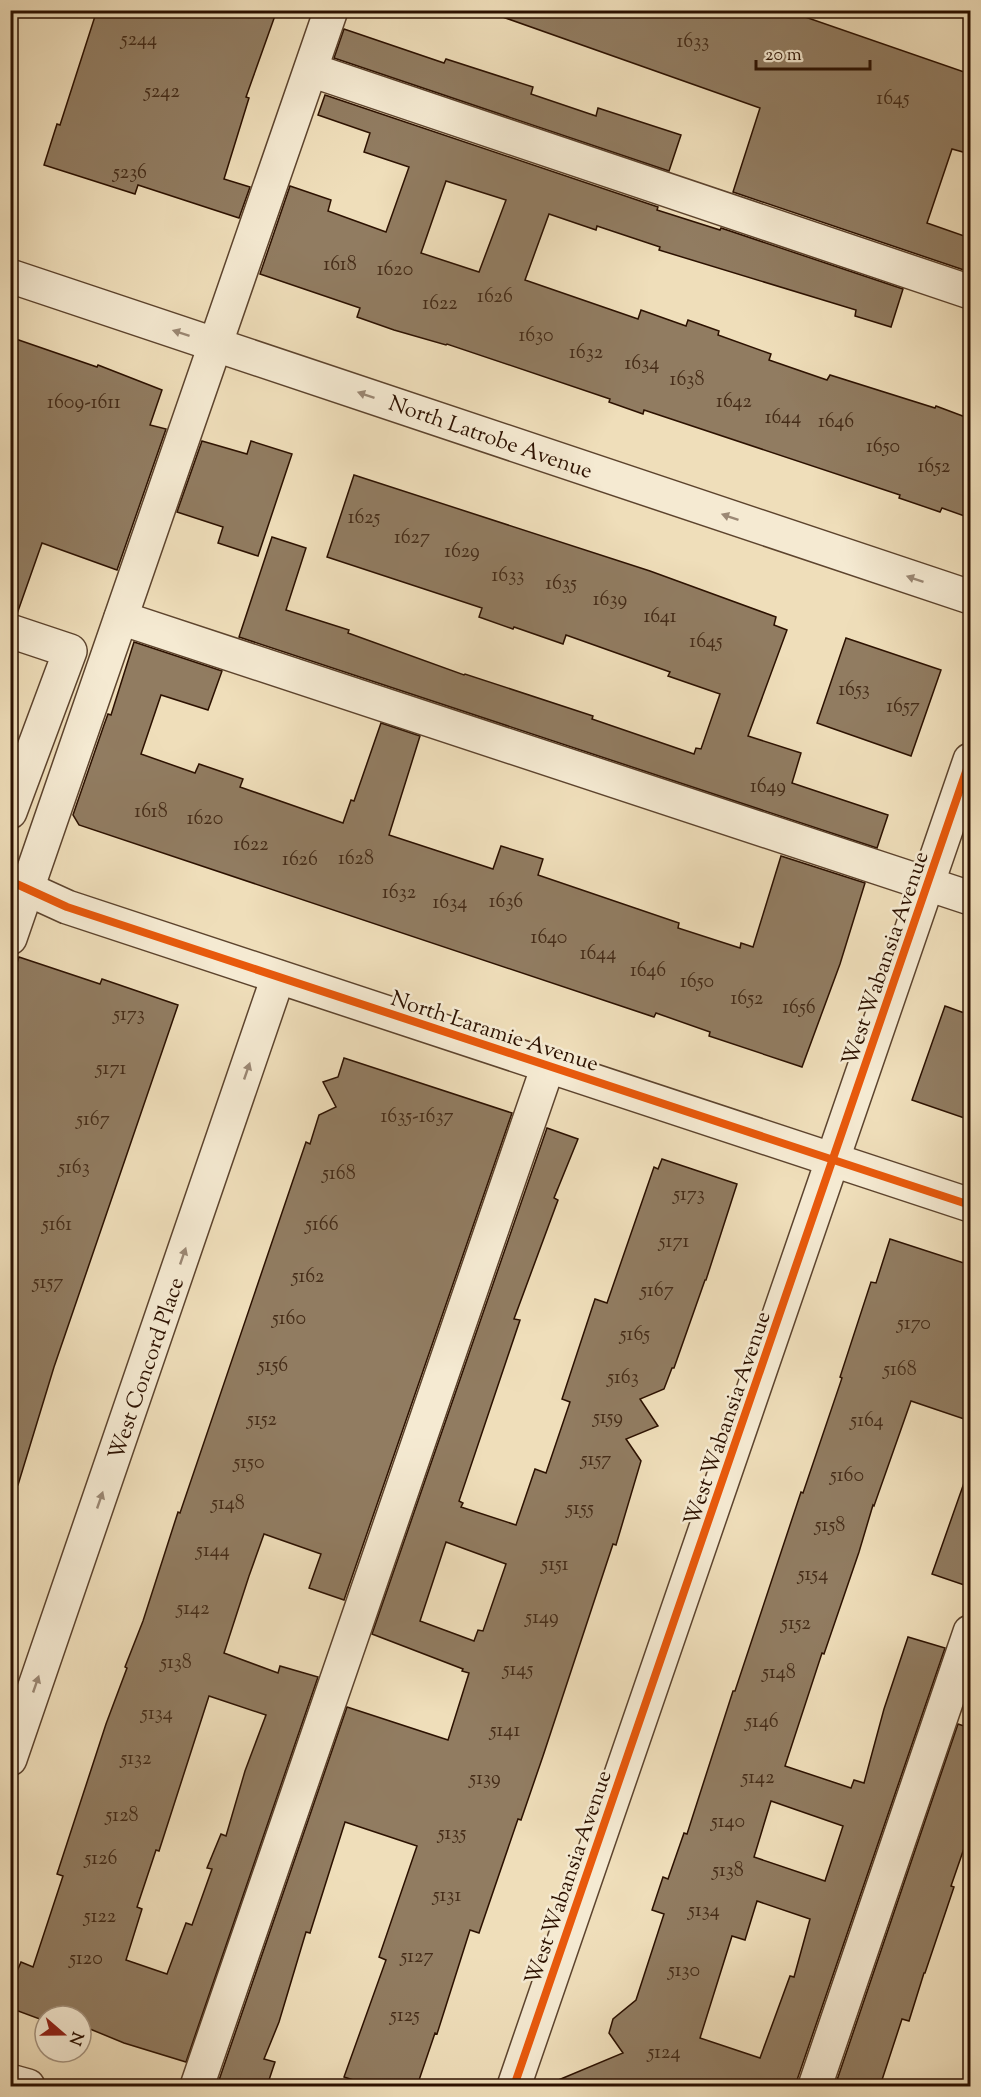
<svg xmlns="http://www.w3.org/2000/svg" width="981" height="2097" font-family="'Sorts Mill Goudy',serif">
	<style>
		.building { fill: #917c61; stroke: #2c1100; stroke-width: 1.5; fill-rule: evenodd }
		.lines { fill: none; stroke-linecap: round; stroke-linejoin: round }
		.minor-casing { stroke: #5d442e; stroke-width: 36 }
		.minor { stroke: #f5ead2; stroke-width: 33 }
		.cycleway-casing { stroke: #f5ead2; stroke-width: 11 }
		.cycleway { stroke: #e8590c; stroke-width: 8 }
		.oneway { fill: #9b8874 }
		.labels { text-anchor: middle; stroke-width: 5; stroke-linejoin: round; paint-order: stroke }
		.number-label { font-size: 20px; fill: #452c18 }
		.street-label { font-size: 22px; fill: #2c1100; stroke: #f5ead2 }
	</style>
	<rect width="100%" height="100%" fill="#efdeba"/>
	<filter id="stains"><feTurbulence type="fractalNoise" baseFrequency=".00333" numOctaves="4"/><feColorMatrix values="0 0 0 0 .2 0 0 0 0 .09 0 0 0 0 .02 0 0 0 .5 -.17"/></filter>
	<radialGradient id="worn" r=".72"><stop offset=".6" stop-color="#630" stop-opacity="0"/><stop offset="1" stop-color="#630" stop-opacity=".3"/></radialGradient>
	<!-- building -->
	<g class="building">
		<path d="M 97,10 L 277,10 L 246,97 L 249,98 L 224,179 L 250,187 L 239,218 L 138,185 L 135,194 L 44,165 L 57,124 L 60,125 Z"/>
		<path d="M 498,10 L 785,10 L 970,74 L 970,154 L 952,149 L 927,223 L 970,238 L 970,253 L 964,270 L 733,192 L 760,108 L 497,15 Z"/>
		<path d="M 344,29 L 444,63 L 446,59 L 533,87 L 531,94 L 596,116 L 598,108 L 681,135 L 669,171 L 334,58 Z"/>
		<path d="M 325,95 L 658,207 L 657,210 L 720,230 L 721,228 L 903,289 L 891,327 L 855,316 L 856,310 L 659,250 L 660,247 L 597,226 L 596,230 L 549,214 L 525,280 L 638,319 L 641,310 L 686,326 L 688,320 L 719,331 L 718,335 L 771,354 L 769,360 L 827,380 L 830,375 L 935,408 L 936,406 L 968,418 L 964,430 L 970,432 L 970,518 L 942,508 L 940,512 L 899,498 L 900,495 L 644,410 L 643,414 L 609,402 L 610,399 L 447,344 L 446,345 L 394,330 L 357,317 L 360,308 L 260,274 L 290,186 L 331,200 L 328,211 L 386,232 L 409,167 L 364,152 L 370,133 L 318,115 ZM 446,181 L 506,200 L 479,272 L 421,253 Z"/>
		<path d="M 10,337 L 97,367 L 98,365 L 162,390 L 150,425 L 166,429 L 117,570 L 42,543 L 17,614 L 10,613 Z"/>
		<path d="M 202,441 L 247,454 L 251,441 L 292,454 L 258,556 L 218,543 L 223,527 L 177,512 Z"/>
		<path d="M 354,475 L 650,571 L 776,617 L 774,625 L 787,630 L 748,736 L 801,753 L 792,783 L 888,815 L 877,848 L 239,637 L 272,537 L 306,548 L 286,610 L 349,630 L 348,633 L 464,675 L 465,674 L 593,716 L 592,719 L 694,754 L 696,748 L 701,749 L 720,694 L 668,676 L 670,672 L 566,635 L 563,644 L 514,627 L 513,629 L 479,617 L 482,608 L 327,557 Z"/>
		<path d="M 846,638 L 941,670 L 911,756 L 817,723 Z"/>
		<path d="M 134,642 L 222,671 L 208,710 L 161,695 L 141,754 L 195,773 L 199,764 L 243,779 L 240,787 L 343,823 L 351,800 L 354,801 L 381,723 L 420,736 L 389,835 L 493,869 L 501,846 L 543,859 L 538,875 L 679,923 L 678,928 L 740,948 L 741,943 L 753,947 L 781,856 L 865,883 L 840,964 L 802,1067 L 709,1036 L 710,1032 L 656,1013 L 654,1017 L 79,825 L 73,815 L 104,725 L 108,714 L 111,715 Z"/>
		<path d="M 19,957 L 100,984 L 102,979 L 178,1005 L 54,1367 L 18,1485 L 10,1484 L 10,984 Z"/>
		<path d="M 945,1006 L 970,1015 L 970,1120 L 912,1100 Z"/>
		<path d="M 344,1058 L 512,1113 L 344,1600 L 309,1588 L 321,1554 L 264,1534 L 249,1576 L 224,1653 L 278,1673 L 280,1666 L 318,1677 L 186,2062 L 124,2043 L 90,2029 L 87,2036 L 81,2034 L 81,2016 L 45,2016 L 45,2021 L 10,2008 L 10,1966 L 18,1969 L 21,1962 L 33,1967 L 63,1876 L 57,1874 L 106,1724 L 127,1668 L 125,1667 L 143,1621 L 178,1512 L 180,1513 L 306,1142 L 310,1144 L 319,1115 L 336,1107 L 323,1082 L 338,1077 ZM 209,1696 L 266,1715 L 245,1771 L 226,1836 L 221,1834 L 207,1868 L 212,1869 L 192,1925 L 186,1923 L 167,1974 L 126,1960 L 142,1909 L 137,1907 L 156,1850 L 159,1851 Z"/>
		<path d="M 547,1128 L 578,1139 L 554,1198 L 558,1200 L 514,1319 L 520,1320 L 459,1501 L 463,1503 L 461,1507 L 516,1525 L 535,1469 L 546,1473 L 570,1402 L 562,1399 L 595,1299 L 607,1303 L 654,1167 L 658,1169 L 662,1159 L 737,1184 L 706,1280 L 705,1280 L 674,1368 L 672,1368 L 664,1389 L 640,1399 L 658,1426 L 626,1439 L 641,1461 L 616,1545 L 613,1544 L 543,1756 L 521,1820 L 518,1819 L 479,1933 L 470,1930 L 437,2034 L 435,2033 L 417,2086 L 372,2086 L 344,2077 L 386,1960 L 379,1957 L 417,1846 L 345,1822 L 310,1933 L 306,1932 L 279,2022 L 264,2059 L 275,2062 L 267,2086 L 217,2086 L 347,1707 L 448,1740 L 469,1673 L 462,1671 L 463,1669 L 372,1634 ZM 446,1542 L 506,1564 L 483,1631 L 478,1630 L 474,1641 L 420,1621 Z"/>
		<path d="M 890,1239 L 970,1265 L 970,1421 L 911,1401 L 874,1506 L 873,1505 L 859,1552 L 824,1654 L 822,1653 L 785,1766 L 851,1788 L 854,1780 L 864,1783 L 884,1709 L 908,1637 L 945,1648 L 797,2080 L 797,2086 L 544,2086 L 623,2053 L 609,2033 L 613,2019 L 636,2000 L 664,1914 L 652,1910 L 663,1877 L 668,1879 L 684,1833 L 687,1834 L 733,1691 L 735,1691 L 801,1492 L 803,1493 L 842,1378 L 840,1377 L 871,1282 L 876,1283 ZM 771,1801 L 843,1826 L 825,1881 L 754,1857 ZM 757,1901 L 810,1919 L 794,1977 L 790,1976 L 760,2058 L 700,2038 L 732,1936 L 745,1940 Z"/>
		<path d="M 965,1480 L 970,1481 L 970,1587 L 932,1574 Z"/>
		<path d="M 958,1724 L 970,1728 L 970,1831 L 951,1886 L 954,1887 L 925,1973 L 924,1973 L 909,2021 L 902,2019 L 880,2086 L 835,2086 Z"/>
	</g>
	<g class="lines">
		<!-- minor casing -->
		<g class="minor-casing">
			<g id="minor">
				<path d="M 311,70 L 970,292"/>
				<path d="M 10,276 L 970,597"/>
				<path d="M 121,618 L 970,898"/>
				<path d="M 10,631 L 70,651 L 10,812"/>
				<path d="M 10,881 L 67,907 L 970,1205"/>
				<path d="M 10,938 L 331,10"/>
				<path d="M 10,1759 L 278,977"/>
				<path d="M 10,2081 L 28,2086"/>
				<path d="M 197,2086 L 548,1066"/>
				<path d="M 514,2086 L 970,760"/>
				<path d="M 815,2086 L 970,1632"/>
			</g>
		</g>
		<!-- minor -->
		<use href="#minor" class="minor"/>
		<!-- cycleway casing -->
		<g class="cycleway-casing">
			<g id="cycleway">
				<path d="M 10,881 L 67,907 L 970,1205"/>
				<path d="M 514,2086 L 970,760"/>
			</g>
		</g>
		<!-- cycleway -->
		<use href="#cycleway" class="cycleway"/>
	</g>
	<!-- one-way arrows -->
	<defs><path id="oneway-solid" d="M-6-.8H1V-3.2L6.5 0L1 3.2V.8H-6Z" transform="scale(1.5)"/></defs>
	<g class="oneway">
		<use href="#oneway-solid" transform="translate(181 333) rotate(-162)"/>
		<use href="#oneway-solid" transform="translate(366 395) rotate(-161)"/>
		<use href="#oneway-solid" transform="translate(730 517) rotate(-161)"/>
		<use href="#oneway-solid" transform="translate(915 579) rotate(-161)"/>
		<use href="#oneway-solid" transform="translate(247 1071) rotate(-71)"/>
		<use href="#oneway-solid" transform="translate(183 1256) rotate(-71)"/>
		<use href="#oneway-solid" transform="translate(100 1500) rotate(-71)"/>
		<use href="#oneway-solid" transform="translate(36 1684) rotate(-71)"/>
	</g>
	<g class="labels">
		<!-- number labels -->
		<g class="number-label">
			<text x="139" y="45">5244</text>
			<text x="693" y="47">1633</text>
			<text x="162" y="97">5242</text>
			<text x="893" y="104">1645</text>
			<text x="130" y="178">5236</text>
			<text x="340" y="270">1618</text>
			<text x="395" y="275">1620</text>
			<text x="495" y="302">1626</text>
			<text x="440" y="309">1622</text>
			<text x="536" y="341">1630</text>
			<text x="586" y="358">1632</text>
			<text x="642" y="369">1634</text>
			<text x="687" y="385">1638</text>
			<text x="734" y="407">1642</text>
			<text x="84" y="408">1609-1611</text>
			<text x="783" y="423">1644</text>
			<text x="836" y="427">1646</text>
			<text x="883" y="452">1650</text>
			<text x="934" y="472">1652</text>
			<text x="364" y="523">1625</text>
			<text x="412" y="543">1627</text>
			<text x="462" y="557">1629</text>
			<text x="508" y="581">1633</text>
			<text x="561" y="589">1635</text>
			<text x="610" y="605">1639</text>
			<text x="660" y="622">1641</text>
			<text x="706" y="647">1645</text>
			<text x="854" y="695">1653</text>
			<text x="903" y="712">1657</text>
			<text x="768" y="792">1649</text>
			<text x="151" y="817">1618</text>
			<text x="205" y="824">1620</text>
			<text x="251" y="850">1622</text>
			<text x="356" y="864">1628</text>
			<text x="300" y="865">1626</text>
			<text x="399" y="898">1632</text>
			<text x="506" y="907">1636</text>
			<text x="450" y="908">1634</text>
			<text x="549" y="943">1640</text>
			<text x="598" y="959">1644</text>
			<text x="648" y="976">1646</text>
			<text x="697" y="987">1650</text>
			<text x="747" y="1004">1652</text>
			<text x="799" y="1013">1656</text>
			<text x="129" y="1020">5173</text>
			<text x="111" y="1074">5171</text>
			<text x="417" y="1122">1635-1637</text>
			<text x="93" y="1125">5167</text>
			<text x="74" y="1173">5163</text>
			<text x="339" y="1179">5168</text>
			<text x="689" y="1200">5173</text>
			<text x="57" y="1230">5161</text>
			<text x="322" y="1230">5166</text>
			<text x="674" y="1247">5171</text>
			<text x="308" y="1282">5162</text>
			<text x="48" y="1288">5157</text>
			<text x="657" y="1296">5167</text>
			<text x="289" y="1324">5160</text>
			<text x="914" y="1329">5170</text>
			<text x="635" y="1340">5165</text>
			<text x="273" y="1371">5156</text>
			<text x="900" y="1375">5168</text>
			<text x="623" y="1383">5163</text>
			<text x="608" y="1423">5159</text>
			<text x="262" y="1425">5152</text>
			<text x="867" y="1426">5164</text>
			<text x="596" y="1465">5157</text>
			<text x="249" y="1468">5150</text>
			<text x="847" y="1481">5160</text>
			<text x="228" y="1509">5148</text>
			<text x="580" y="1514">5155</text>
			<text x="830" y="1531">5158</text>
			<text x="213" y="1556">5144</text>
			<text x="555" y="1570">5151</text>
			<text x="813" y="1580">5154</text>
			<text x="193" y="1614">5142</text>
			<text x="542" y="1623">5149</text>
			<text x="796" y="1629">5152</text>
			<text x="176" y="1668">5138</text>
			<text x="518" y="1675">5145</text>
			<text x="779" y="1678">5148</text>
			<text x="157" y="1719">5134</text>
			<text x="762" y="1727">5146</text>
			<text x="505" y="1736">5141</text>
			<text x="136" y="1764">5132</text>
			<text x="758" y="1783">5142</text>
			<text x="485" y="1784">5139</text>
			<text x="122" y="1821">5128</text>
			<text x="728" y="1827">5140</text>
			<text x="452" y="1839">5135</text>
			<text x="101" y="1864">5126</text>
			<text x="728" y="1876">5138</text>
			<text x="447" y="1901">5131</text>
			<text x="704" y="1916">5134</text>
			<text x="100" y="1922">5122</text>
			<text x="417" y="1962">5127</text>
			<text x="86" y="1964">5120</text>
			<text x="684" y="1976">5130</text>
			<text x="405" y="2021">5125</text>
			<text x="664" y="2058">5124</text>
		</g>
		<!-- street labels -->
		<g class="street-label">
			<text transform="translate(491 436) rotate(19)" y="8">North Latrobe Avenue</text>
			<text transform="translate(884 958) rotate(-71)" y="8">West Wabansia Avenue</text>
			<text transform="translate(495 1030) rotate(18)" y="8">North Laramie Avenue</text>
			<text transform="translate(145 1368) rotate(-71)" y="8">West Concord Place</text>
			<text transform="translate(726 1418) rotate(-71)" y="8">West Wabansia Avenue</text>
			<text transform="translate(567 1877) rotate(-71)" y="8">West Wabansia Avenue</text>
		</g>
	</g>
	<!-- margin -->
	<rect width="981" height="2097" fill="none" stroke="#efdeba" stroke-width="36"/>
	<rect x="12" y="12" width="957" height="2073" fill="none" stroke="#2c1100" stroke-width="3"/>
	<rect x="18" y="18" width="945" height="2061" fill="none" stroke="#2c1100" stroke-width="1.5"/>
	<!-- north arrow -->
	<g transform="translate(63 2034) rotate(110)"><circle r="28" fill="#f5ead2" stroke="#a5937e" stroke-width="1.5"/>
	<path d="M0-4.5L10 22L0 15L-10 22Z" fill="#8f2418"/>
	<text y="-9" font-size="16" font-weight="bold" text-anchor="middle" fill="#2c1100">N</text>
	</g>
	<!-- scale -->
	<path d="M756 60v9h114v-9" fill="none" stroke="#2c1100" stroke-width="3"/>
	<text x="765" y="60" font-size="18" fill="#2c1100" stroke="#f5ead2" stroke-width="4.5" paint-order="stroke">20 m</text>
	<rect width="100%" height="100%" filter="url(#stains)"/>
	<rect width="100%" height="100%" fill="url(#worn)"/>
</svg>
